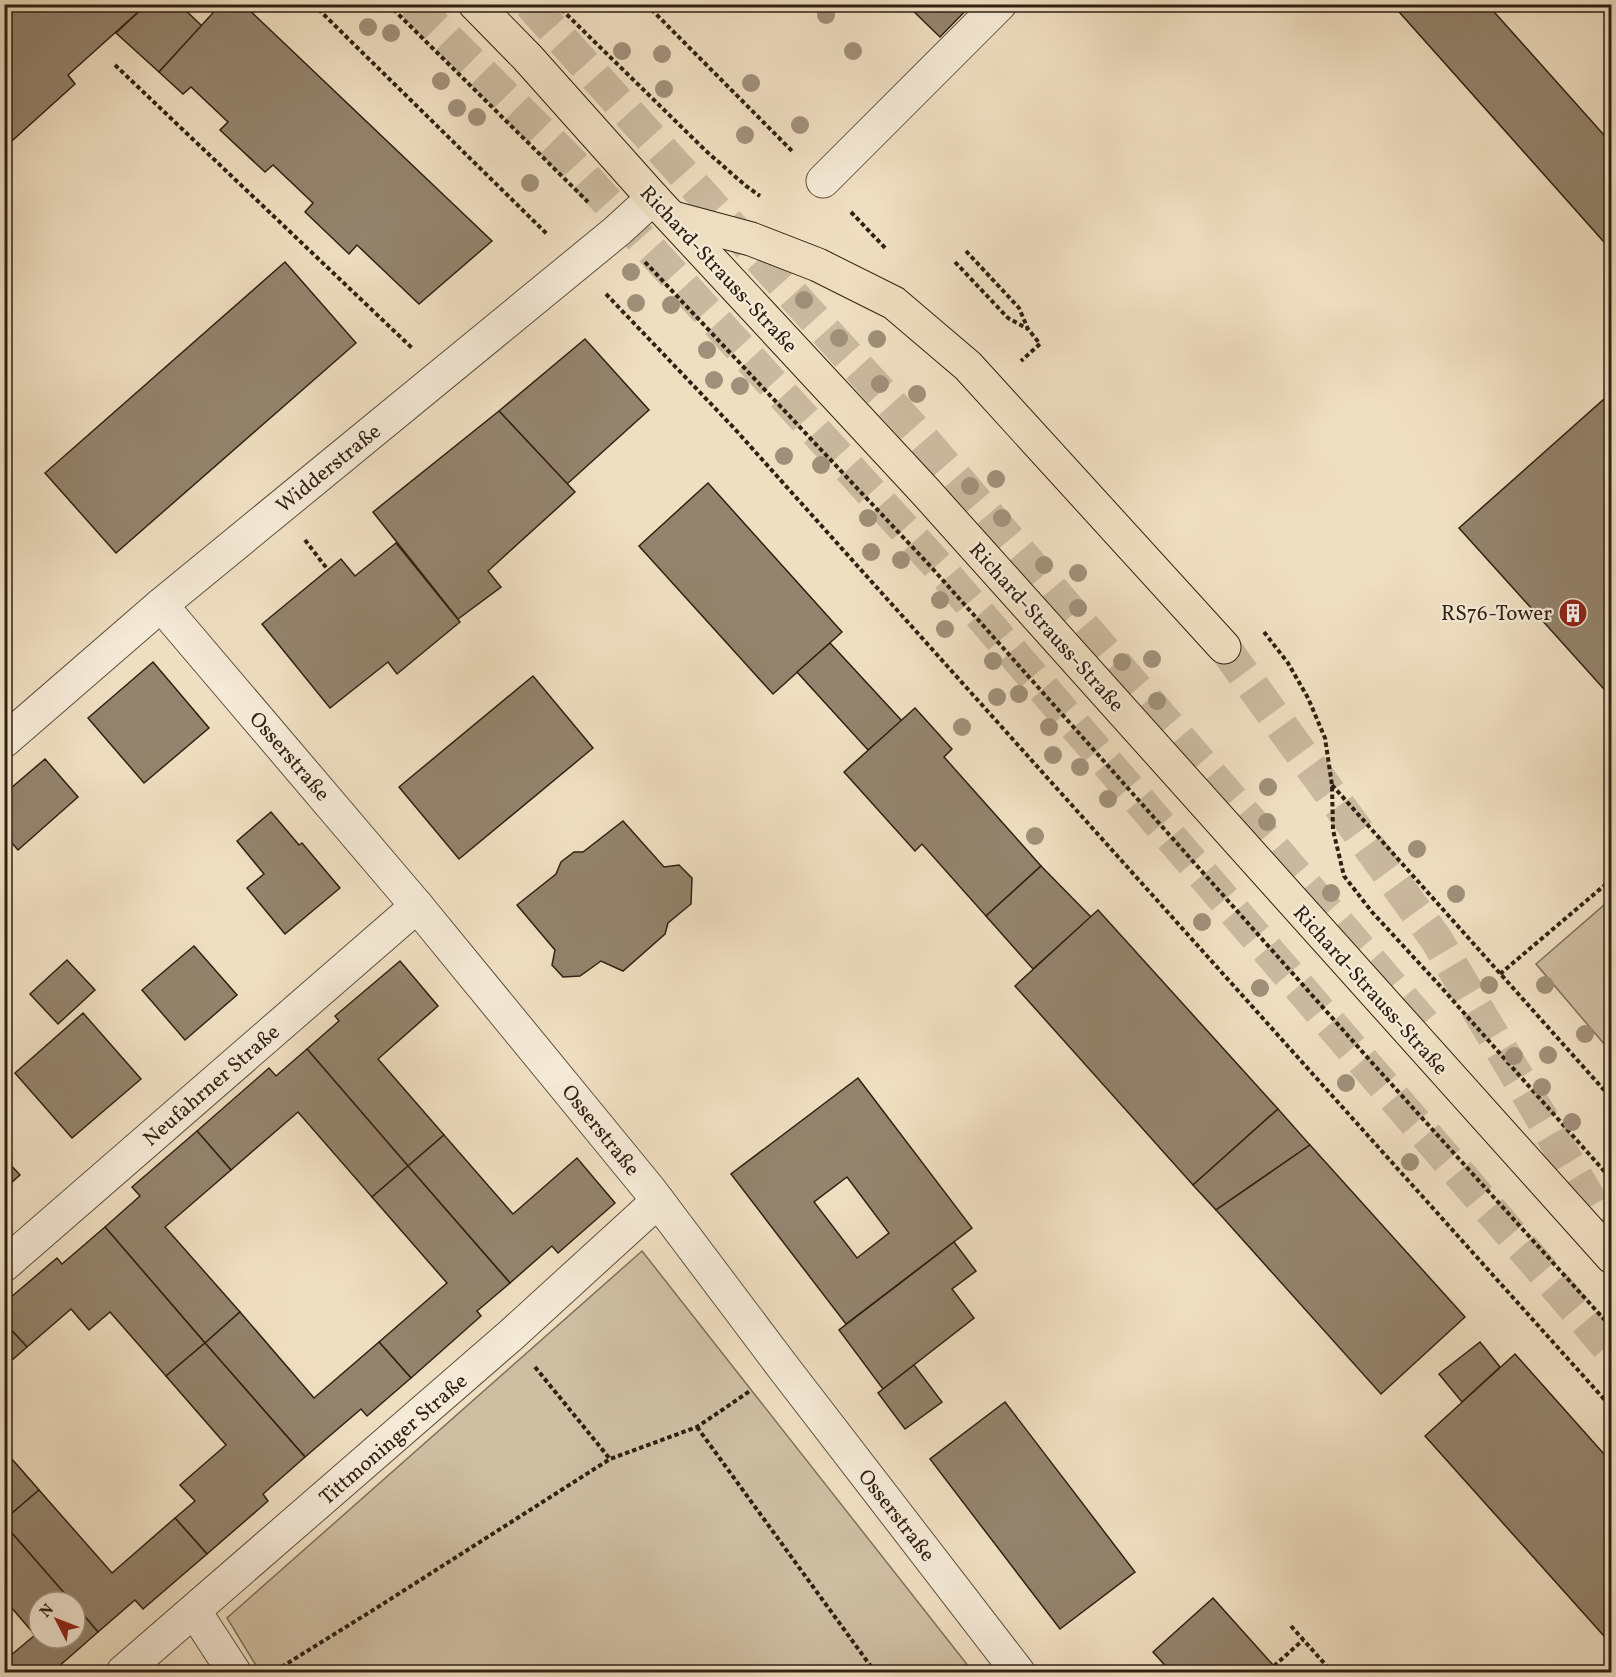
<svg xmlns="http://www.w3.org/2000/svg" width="1616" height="1677" font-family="Vollkorn,serif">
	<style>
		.green { fill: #cebfa3; stroke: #7e705a; stroke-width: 1.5 }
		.building { fill: #93846d; stroke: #2f2112; stroke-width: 1.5; fill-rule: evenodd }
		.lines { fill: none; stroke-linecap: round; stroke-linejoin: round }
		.highway-tunnel { stroke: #c9b99e; stroke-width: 33; stroke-dasharray: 33 16; stroke-linecap: butt }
		.minor-casing { stroke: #5f503e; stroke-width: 35 }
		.major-casing { stroke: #2f2112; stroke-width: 35 }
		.highway-casing { stroke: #2f2112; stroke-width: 35 }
		.path { stroke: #2f2112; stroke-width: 4; stroke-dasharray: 4.5 3; stroke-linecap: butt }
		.minor { stroke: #f5ead7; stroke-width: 33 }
		.major { stroke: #efdfc1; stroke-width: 33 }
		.highway { stroke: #efdfc1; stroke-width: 33 }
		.tree { fill: #a09079 }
		.labels { text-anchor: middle; stroke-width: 4.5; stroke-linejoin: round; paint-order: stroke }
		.street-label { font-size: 21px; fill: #2f2112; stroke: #f5ead7 }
		.poi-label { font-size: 21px; fill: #2f2112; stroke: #f5ead7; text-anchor: end }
	</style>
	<rect width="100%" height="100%" fill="#efdfc1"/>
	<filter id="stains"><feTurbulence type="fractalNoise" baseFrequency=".00333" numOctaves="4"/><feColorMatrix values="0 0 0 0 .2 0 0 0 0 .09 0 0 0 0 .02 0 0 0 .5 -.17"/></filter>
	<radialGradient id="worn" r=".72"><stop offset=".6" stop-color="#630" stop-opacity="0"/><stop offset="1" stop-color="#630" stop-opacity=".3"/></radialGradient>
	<!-- green -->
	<g class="green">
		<path d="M 1611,899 L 1611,1052 L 1536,964 Z"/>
		<path d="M 642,1251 L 973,1672 L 260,1672 L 227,1618 Z"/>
	</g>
	<!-- building -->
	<g class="building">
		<path d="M 12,4 L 147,4 L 68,75 L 75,84 L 4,148 L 4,11 Z"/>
		<path d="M 147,4 L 179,4 L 202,26 L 159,72 L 116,33 Z"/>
		<path d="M 221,4 L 243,4 L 492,241 L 419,304 L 357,245 L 349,254 L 305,212 L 313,203 L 273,165 L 265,172 L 220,130 L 228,122 L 191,87 L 183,94 L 159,72 Z"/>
		<path d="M 906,4 L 972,4 L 940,37 Z"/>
		<path d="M 1392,4 L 1487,4 L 1612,144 L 1612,251 Z"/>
		<path d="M 285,262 L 356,343 L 116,553 L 45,473 Z"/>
		<path d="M 585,339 L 649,410 L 567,484 L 499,411 Z"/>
		<path d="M 1612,392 L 1612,698 L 1459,528 Z"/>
		<path d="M 499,411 L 575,492 L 488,571 L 501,587 L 458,619 L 373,512 Z"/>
		<path d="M 708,483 L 842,632 L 773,694 L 639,546 Z"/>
		<path d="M 396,543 L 460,622 L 397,674 L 388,662 L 330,708 L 262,624 L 341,559 L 355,576 Z"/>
		<path d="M 830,643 L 902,721 L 868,750 L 797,672 Z"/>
		<path d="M 153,662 L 209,728 L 144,783 L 88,718 Z"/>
		<path d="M 533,676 L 593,748 L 459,859 L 399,787 Z"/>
		<path d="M 915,708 L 952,749 L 944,757 L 1041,866 L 986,916 L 922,844 L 915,851 L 844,772 Z"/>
		<path d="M 45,759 L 78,797 L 18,850 L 4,834 L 4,794 Z"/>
		<path d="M 271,812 L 299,845 L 302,843 L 340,888 L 285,934 L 247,888 L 264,874 L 237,841 Z"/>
		<path d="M 623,821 L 664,867 L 679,865 L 692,878 L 691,904 L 668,923 L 665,934 L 623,971 L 601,961 L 580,976 L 563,977 L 552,965 L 555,950 L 517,905 L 556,874 L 561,862 L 574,852 L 583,852 Z"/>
		<path d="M 1041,866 L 1091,917 L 1033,969 L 986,916 Z"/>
		<path d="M 1098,910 L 1278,1109 L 1193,1185 L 1015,986 Z"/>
		<path d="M 194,946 L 237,995 L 185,1040 L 142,990 Z"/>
		<path d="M 67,960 L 95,990 L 58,1024 L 30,994 Z"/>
		<path d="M 400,961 L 438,1006 L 378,1059 L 444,1135 L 408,1166 L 307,1049 L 339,1021 L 335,1016 Z"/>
		<path d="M 83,1013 L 141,1079 L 72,1138 L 15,1073 Z"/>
		<path d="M 307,1049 L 408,1166 L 372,1197 L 298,1112 L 231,1170 L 197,1131 L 269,1068 L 276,1076 Z"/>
		<path d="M 858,1078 L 972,1228 L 846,1324 L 731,1174 ZM 847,1177 L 889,1233 L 857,1258 L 814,1202 Z"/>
		<path d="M 1278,1109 L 1310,1145 L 1216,1210 L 1193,1185 Z"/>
		<path d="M 197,1131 L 231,1170 L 165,1227 L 240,1312 L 205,1343 L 105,1227 L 140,1196 L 132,1187 Z"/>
		<path d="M 444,1135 L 513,1214 L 577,1158 L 615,1203 L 558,1253 L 552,1246 L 510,1283 L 408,1166 Z"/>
		<path d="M 1310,1145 L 1465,1317 L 1381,1394 L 1216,1210 Z"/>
		<path d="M 4,1158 L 20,1175 L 4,1189 Z"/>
		<path d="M 408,1166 L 510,1283 L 477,1311 L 481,1316 L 411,1378 L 379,1342 L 447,1283 L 372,1197 Z"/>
		<path d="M 105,1227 L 205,1343 L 166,1376 L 110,1312 L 89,1330 L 71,1309 L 27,1347 L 4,1322 L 4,1303 L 57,1258 L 62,1264 Z"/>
		<path d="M 954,1242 L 976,1271 L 952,1289 L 974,1318 L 883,1389 L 839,1330 Z"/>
		<path d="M 240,1312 L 314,1398 L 379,1342 L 411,1378 L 367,1416 L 361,1409 L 305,1457 L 205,1343 Z"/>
		<path d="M 4,1322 L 27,1347 L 4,1367 Z"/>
		<path d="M 1480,1342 L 1500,1367 L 1462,1402 L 1439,1374 Z"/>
		<path d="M 205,1343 L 305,1457 L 263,1494 L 268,1501 L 207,1554 L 175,1518 L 195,1501 L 180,1485 L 226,1445 L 166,1376 Z"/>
		<path d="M 1515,1354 L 1612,1463 L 1612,1645 L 1425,1436 Z"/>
		<path d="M 914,1365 L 942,1402 L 905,1429 L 878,1393 Z"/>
		<path d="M 1005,1402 L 1135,1572 L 1060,1629 L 930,1459 Z"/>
		<path d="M 4,1450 L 39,1490 L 4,1520 Z"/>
		<path d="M 39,1490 L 112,1573 L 175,1518 L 207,1554 L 143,1609 L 135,1600 L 98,1632 L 75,1605 L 75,1602 L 72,1602 L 4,1524 L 4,1520 Z"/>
		<path d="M 4,1524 L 72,1602 L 39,1602 L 39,1638 L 75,1638 L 75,1605 L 98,1632 L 57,1668 L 62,1672 L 4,1672 L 4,1661 L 35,1635 L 4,1599 Z"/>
		<path d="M 1213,1598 L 1274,1666 L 1279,1672 L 1171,1672 L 1153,1652 Z"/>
	</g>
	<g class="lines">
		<!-- highway-tunnel -->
		<g class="highway-tunnel">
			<path d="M 413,4 L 574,165 L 939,567 L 1612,1352"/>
			<path d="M 530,4 L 922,438 L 1433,1034"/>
			<path d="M 1224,647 L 1436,939 L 1612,1237"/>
		</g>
		<!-- minor casing -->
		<g class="minor-casing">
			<g id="minor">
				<path d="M 823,181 L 1000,4"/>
				<path d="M 161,605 L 417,906 L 649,1189 L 783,1367 L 1018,1672"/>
				<path d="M 4,741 L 161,605 L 617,231 L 653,198"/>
				<path d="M 4,1265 L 417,906"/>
				<path d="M 195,1612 L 234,1672"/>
				<path d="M 123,1672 L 510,1336 L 658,1201"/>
			</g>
		</g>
		<!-- major casing -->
		<g class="major-casing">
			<path id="major" d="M 475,4 L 527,57 L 653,198 L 924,490 L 1612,1257"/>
		</g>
		<!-- highway casing -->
		<g class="highway-casing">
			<path id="highway" d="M 673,218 L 751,239 L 818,265 L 894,303 L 968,366 L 1224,647"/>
		</g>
		<!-- path -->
		<g class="path">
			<path d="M 313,4 L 548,235"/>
			<path d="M 388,4 L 588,202"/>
			<path d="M 556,4 L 706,151 L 746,186 L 760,196"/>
			<path d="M 646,4 L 794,153"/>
			<path d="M 766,4 L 797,10"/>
			<path d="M 115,65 L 412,348"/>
			<path d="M 851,212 L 887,250"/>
			<path d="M 966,251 L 1019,308 L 1028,329 L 1040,344 L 1021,361"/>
			<path d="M 645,262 L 932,568 L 1375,1066 L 1612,1328"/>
			<path d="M 955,262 L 1008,318 L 1028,329"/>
			<path d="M 606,294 L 733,427 L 1612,1408"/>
			<path d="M 305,540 L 328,570"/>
			<path d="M 1264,632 L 1288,663 L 1308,698 L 1325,738 L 1332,785 L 1333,830 L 1344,876 L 1372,912 L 1441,987 L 1612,1180"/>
			<path d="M 1332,785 L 1612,1099"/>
			<path d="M 1500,974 L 1612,879"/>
			<path d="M 535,1367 L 610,1459"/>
			<path d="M 697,1427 L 875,1672"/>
			<path d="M 1291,1626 L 1332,1672"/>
			<path d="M 1274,1666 L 1303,1640"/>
			<path d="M 275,1671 L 378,1607 L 610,1459 L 697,1427 L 750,1391"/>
		</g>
		<!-- minor -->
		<use href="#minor" class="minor"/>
		<!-- major -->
		<use href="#major" class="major"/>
		<!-- highway -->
		<use href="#highway" class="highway"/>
	</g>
	<!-- trees -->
	<g class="tree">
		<circle cx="826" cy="15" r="9"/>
		<circle cx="368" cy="27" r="9"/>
		<circle cx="391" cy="33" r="9"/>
		<circle cx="622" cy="51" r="9"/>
		<circle cx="853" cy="51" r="9"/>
		<circle cx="662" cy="54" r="9"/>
		<circle cx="441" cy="81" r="9"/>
		<circle cx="751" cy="83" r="9"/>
		<circle cx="664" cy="89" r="9"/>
		<circle cx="457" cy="108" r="9"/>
		<circle cx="477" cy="117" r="9"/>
		<circle cx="800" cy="125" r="9"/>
		<circle cx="745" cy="135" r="9"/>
		<circle cx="530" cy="183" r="9"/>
		<circle cx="631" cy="272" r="9"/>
		<circle cx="804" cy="300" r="9"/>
		<circle cx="636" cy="303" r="9"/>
		<circle cx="671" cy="305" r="9"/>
		<circle cx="839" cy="338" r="9"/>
		<circle cx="877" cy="339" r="9"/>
		<circle cx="707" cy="350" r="9"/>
		<circle cx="714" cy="380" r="9"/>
		<circle cx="880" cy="384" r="9"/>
		<circle cx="740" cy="386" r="9"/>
		<circle cx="917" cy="394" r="9"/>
		<circle cx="784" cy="456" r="9"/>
		<circle cx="821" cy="465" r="9"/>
		<circle cx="996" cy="479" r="9"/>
		<circle cx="970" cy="486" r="9"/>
		<circle cx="868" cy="518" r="9"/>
		<circle cx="1002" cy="518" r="9"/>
		<circle cx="871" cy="552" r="9"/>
		<circle cx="901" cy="560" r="9"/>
		<circle cx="1044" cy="565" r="9"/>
		<circle cx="1078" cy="573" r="9"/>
		<circle cx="940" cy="600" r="9"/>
		<circle cx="1078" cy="608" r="9"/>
		<circle cx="945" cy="629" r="9"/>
		<circle cx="1152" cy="659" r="9"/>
		<circle cx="993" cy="661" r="9"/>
		<circle cx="1122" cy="662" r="9"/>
		<circle cx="1019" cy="694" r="9"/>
		<circle cx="997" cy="697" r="9"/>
		<circle cx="1157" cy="701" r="9"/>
		<circle cx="962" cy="727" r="9"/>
		<circle cx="1049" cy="727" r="9"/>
		<circle cx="1053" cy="755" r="9"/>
		<circle cx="1080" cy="767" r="9"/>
		<circle cx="1268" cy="787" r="9"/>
		<circle cx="1108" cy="799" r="9"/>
		<circle cx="1267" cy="822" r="9"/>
		<circle cx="1035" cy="836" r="9"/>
		<circle cx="1417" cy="849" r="9"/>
		<circle cx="1331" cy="893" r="9"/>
		<circle cx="1456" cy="894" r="9"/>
		<circle cx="1202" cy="922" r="9"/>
		<circle cx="1489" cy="985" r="9"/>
		<circle cx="1545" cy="985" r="9"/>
		<circle cx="1260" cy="988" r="9"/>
		<circle cx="1585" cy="1034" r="9"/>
		<circle cx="1548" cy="1055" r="9"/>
		<circle cx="1514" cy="1056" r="9"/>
		<circle cx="1346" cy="1083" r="9"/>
		<circle cx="1542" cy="1087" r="9"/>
		<circle cx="1572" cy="1122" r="9"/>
		<circle cx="1410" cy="1162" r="9"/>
	</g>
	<!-- icons -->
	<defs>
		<g id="building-disc" transform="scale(1.5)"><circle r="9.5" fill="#8f2418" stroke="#f5ead7"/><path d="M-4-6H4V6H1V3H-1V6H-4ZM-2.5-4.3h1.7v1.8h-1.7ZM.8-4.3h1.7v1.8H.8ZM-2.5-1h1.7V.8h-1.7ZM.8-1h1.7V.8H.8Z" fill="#fff"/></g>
	</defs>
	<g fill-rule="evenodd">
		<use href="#building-disc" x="1573" y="613"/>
	</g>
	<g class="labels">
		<!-- street labels -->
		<g class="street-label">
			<text transform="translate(719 269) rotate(47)" y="7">Richard-Strauss-Straße</text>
			<text transform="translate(328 468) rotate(-39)" y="7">Widderstraße</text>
			<text transform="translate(1047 627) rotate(48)" y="7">Richard-Strauss-Straße</text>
			<text transform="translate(290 756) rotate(49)" y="7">Osserstraße</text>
			<text transform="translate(1371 990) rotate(48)" y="7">Richard-Strauss-Straße</text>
			<text transform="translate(211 1085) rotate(-41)" y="7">Neufahrner Straße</text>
			<text transform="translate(601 1130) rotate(51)" y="7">Osserstraße</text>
			<text transform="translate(393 1439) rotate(-41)" y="7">Tittmoninger Straße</text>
			<text transform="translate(897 1515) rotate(52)" y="7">Osserstraße</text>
		</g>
		<!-- poi labels -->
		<g class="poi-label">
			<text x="1552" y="620">RS76-Tower</text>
		</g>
	</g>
	<!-- margin -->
	<rect width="1616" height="1677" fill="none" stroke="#efdfc1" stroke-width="24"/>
	<rect x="6" y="6" width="1604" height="1665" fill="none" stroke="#2f2112" stroke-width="3"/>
	<rect x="12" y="12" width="1592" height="1653" fill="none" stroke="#2f2112" stroke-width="1.5"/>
	<!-- north arrow -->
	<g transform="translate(57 1620) rotate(312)"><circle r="28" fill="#f5ead7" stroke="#a69a88" stroke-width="1.5"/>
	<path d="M0-4.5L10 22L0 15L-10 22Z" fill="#8f2418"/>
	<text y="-9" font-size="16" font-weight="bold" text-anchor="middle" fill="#2f2112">N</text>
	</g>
	<rect width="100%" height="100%" filter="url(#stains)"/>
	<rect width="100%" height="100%" fill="url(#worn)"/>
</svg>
